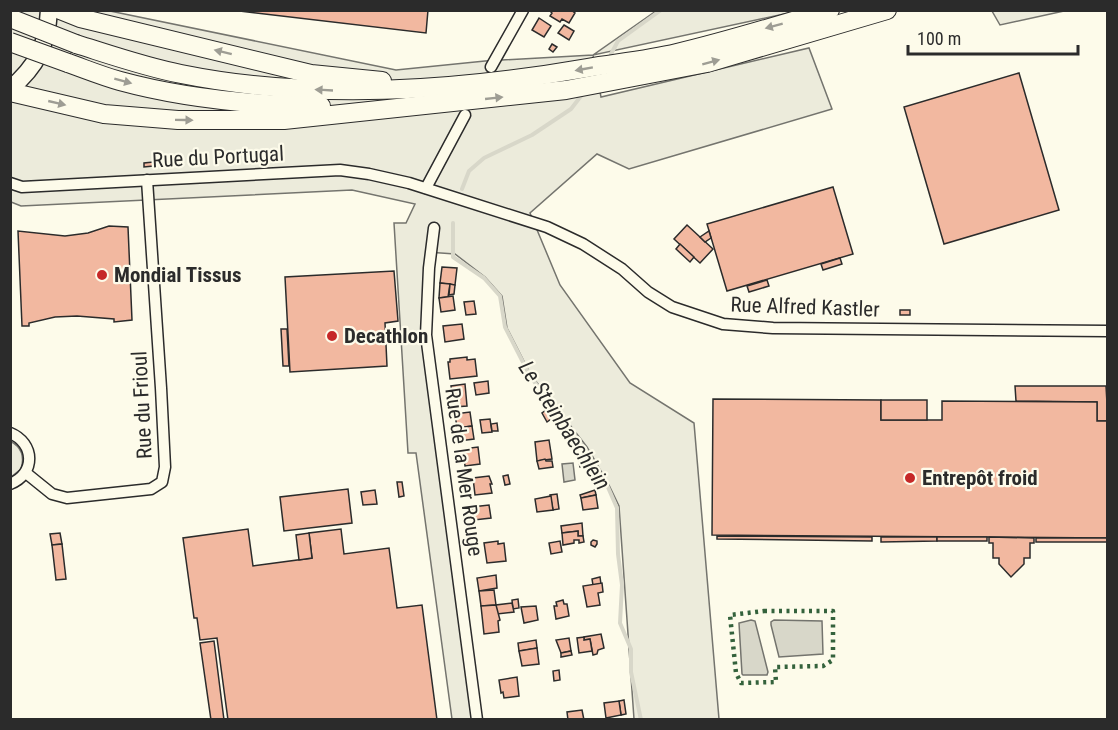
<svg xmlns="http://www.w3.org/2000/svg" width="1118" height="730" font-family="'Roboto Condensed',sans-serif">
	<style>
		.green { fill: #ecebdb; stroke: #74746e; stroke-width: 1.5 }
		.water { fill: #d8d7c9; stroke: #74746e; stroke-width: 1.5 }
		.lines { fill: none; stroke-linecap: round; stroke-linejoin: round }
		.stream { stroke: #d8d7c9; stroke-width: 4 }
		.building { fill: #f2b8a0; stroke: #2b2b2b; stroke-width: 1.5 }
		.street-casing { stroke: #2b2b2b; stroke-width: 13 }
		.primary-casing { stroke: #2b2b2b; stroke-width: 19 }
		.highway-casing { stroke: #2b2b2b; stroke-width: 20 }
		.street { stroke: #fdfbea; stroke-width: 10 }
		.primary { stroke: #fdfbea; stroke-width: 16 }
		.highway { stroke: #fdfbea; stroke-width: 18 }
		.highway-bridge-casing { stroke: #2b2b2b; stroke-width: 20; stroke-linecap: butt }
		.highway-bridge { stroke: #fdfbea; stroke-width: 18 }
		.hedge { stroke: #34623c; stroke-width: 4.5; stroke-dasharray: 3 4.5; stroke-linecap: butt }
		.oneway { fill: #9e9d94 }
		.poi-dot { fill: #c62828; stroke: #fdfbea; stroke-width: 2 }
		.labels { text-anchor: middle; stroke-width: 4.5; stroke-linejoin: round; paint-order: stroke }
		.street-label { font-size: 21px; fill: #2b2b2b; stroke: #fdfbea }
		.poi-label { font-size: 21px; font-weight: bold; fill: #2b2b2b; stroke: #fdfbea; text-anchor: start }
		.water-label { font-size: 22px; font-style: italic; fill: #2b2b2b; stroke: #fdfbea }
	</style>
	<rect width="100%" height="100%" fill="#fdfbea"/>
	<!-- green -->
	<g class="green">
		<path d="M 10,11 L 110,11 L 396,70 L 485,61 L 593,55 L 656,11 L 798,11 L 593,55 L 601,97 L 809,48 L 832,109 L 629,169 L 597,154 L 530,213 L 560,285 L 630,383 L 694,423 L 719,719 L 634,719 L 619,506 L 608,483 L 587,447 L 531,375 L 507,328 L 502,296 L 485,277 L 455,254 L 427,252 L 422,337 L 472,719 L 452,719 L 416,453 L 408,453 L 394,223 L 406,223 L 415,204 L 352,190 L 21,206 L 11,202 Z"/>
		<path d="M 992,11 L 1064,11 L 1000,25 Z"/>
		<path d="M 10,441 C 22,447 25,456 21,469 L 11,477 Z"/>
	</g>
	<!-- water -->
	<g class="water">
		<path d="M 573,463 L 575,480 L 564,482 L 562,464 Z"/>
		<path d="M 751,620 L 755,621 L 768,672 L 767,675 L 743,675 L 742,674 L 739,623 Z"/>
		<path d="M 774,620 L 822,621 L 823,654 L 779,657 L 771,625 L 771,622 Z"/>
	</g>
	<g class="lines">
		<!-- stream -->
		<g class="stream">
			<path d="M 611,54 L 618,41 L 661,10"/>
			<path d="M 462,189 L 469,171 L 484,158 L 532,135 L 571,109 L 581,96"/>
			<path d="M 453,223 L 453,257 L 484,278 L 500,296 L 505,327 L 530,376 L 584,448 L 607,485 L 617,508 L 618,554 L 622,585 L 620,623 L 631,649 L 631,672 L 641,720"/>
		</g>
	</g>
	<!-- building -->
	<g class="building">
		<path d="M 231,10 L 428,10 L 426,33 Z"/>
		<path d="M 549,10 L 571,10 L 575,13 L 569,23 L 562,19 L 560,22 L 550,16 L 552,13 Z"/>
		<path d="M 539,18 L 551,26 L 544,37 L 532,30 Z"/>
		<path d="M 564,25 L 574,31 L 569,40 L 558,33 Z"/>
		<path d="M 552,44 L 557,47 L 553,52 L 549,49 Z"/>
		<path d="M 1019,73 L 1059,210 L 944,244 L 904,107 Z"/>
		<path d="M 153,162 L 153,166 L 144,167 L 144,163 Z"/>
		<path d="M 833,187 L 853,254 L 727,291 L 707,224 Z"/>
		<path d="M 687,225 L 713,249 L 700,263 L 674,239 Z"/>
		<path d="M 109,226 L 128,227 L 132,320 L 114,322 L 114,319 L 77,316 L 55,317 L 29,323 L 29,326 L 22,326 L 18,231 L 65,236 L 88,233 Z"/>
		<path d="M 709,231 L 711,238 L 705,242 L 700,237 Z"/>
		<path d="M 680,244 L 694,257 L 690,262 L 676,249 Z"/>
		<path d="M 840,258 L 842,264 L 823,270 L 821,264 Z"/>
		<path d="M 442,267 L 457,268 L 455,285 L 440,283 Z"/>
		<path d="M 394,271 L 398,321 L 385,323 L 387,366 L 290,372 L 285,277 Z"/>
		<path d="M 767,280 L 769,286 L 749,292 L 747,286 Z"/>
		<path d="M 440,283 L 450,284 L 448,297 L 439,298 Z"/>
		<path d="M 450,284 L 455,285 L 454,294 L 449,295 Z"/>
		<path d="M 453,296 L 455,310 L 441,312 L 439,298 Z"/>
		<path d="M 474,301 L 476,314 L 466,315 L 464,302 Z"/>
		<rect x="900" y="310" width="10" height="5"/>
		<path d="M 462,324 L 464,339 L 445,342 L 443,326 Z"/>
		<path d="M 281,329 L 287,329 L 289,366 L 283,366 Z"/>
		<path d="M 467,357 L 467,360 L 475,359 L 477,376 L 450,379 L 448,362 L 450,362 L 450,359 Z"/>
		<path d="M 488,381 L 489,393 L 476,395 L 474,383 Z"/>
		<path d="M 465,384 L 467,406 L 454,407 L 451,386 Z"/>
		<path d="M 1015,386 L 1106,386 L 1108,421 L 1097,421 L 1097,402 L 1016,401 Z"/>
		<path d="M 713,399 L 881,400 L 881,420 L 942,420 L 942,401 L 1097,402 L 1097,421 L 1108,421 L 1108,538 L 712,535 Z"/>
		<rect x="881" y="400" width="46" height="20"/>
		<path d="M 546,410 L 551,419 L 547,422 L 542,413 Z"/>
		<path d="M 470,412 L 472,426 L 457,428 L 455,414 Z"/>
		<path d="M 490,419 L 492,432 L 482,433 L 480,420 Z"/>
		<path d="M 497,423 L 498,431 L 492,431 L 491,424 Z"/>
		<path d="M 472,426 L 474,439 L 459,441 L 457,428 Z"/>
		<path d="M 549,440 L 552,459 L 537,461 L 535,442 Z"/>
		<path d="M 478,447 L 480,464 L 465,466 L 463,449 Z"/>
		<path d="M 545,459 L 546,461 L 552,461 L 553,467 L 539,469 L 537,461 Z"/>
		<path d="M 586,461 L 587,466 L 580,467 L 579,462 Z"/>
		<path d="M 508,475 L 510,484 L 505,485 L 503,476 Z"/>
		<path d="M 489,476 L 492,484 L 490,484 L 492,493 L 475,495 L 473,478 Z"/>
		<path d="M 397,482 L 402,482 L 404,496 L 399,497 Z"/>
		<path d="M 348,489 L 352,523 L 284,531 L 280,497 Z"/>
		<path d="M 375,490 L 377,504 L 363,505 L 361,492 Z"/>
		<path d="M 595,490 L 596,495 L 581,498 L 580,495 Z"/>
		<path d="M 557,494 L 559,509 L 553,510 L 550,495 Z"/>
		<path d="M 596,495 L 598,508 L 583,510 L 581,498 Z"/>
		<path d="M 551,496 L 553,510 L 537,512 L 535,499 Z"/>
		<path d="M 489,505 L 491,518 L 474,520 L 472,507 Z"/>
		<path d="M 582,523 L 583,536 L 578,536 L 578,531 L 562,533 L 561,526 Z"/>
		<path d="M 248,529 L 253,566 L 312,558 L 309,533 L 341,529 L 344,554 L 389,548 L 397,608 L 422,605 L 437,720 L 228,720 L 217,638 L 200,640 L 197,618 L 194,618 L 183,538 Z"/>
		<path d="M 578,531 L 578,536 L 583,536 L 584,542 L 579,543 L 579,540 L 574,540 L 574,543 L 563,545 L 562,533 Z"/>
		<path d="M 60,533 L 62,544 L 52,545 L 50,534 Z"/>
		<path d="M 309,533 L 312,558 L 299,560 L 296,535 Z"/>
		<path d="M 717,536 L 872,537 L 872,541 L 717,539 Z"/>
		<path d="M 881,537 L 937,537 L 937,541 L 881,542 Z"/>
		<rect x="937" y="537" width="50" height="4"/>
		<path d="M 989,537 L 1034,538 L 1034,543 L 1030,543 L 1030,558 L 1024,558 L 1024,564 L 1011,577 L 999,564 L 999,558 L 993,558 L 993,543 L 989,543 Z"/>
		<rect x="1036" y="538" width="72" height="4"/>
		<path d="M 593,540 L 597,541 L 597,544 L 595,547 L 591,545 L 591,542 Z"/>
		<path d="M 498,541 L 498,544 L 504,543 L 506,561 L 487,563 L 484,543 Z"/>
		<path d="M 560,541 L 562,552 L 551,554 L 549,543 Z"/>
		<path d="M 62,544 L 66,579 L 56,580 L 52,545 Z"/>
		<path d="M 496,575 L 497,588 L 479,591 L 477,578 Z"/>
		<path d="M 600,577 L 601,584 L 593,585 L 592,579 Z"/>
		<path d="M 602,583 L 603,592 L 598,593 L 600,605 L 587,607 L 583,586 Z"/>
		<path d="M 494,590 L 496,605 L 481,606 L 479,591 Z"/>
		<path d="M 518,599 L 519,608 L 513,609 L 512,600 Z"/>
		<path d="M 563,600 L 564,604 L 567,604 L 569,616 L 556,619 L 554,606 L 557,606 L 556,602 Z"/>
		<path d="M 512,603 L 514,612 L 497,614 L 496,605 Z"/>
		<path d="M 496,605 L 500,620 L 498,621 L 499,632 L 484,634 L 481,606 Z"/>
		<path d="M 536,606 L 538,620 L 524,623 L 521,607 Z"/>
		<path d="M 601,634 L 604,648 L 598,650 L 597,654 L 593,655 L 590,639 L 584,640 L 584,637 Z"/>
		<path d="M 584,637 L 584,640 L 590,639 L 592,651 L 579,653 L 577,638 Z"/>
		<path d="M 569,638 L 571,651 L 561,653 L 556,640 Z"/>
		<path d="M 536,640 L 537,648 L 519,651 L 518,643 Z"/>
		<path d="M 214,641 L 224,720 L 211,720 L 200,643 Z"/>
		<path d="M 537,648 L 539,664 L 522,666 L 519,651 Z"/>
		<path d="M 571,651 L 572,655 L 561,657 L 561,653 Z"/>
		<path d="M 559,670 L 560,680 L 554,681 L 553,671 Z"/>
		<path d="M 517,677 L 519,696 L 504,698 L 503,692 L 501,693 L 499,680 Z"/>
		<path d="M 624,700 L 626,714 L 621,715 L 619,701 Z"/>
		<path d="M 619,701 L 621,715 L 606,718 L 604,703 Z"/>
		<path d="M 582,710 L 584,720 L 568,720 L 567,712 Z"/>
	</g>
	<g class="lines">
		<!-- street casing -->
		<g class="street-casing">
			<g id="street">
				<path d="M 491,67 L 523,10"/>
				<path d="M 10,183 L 22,187 L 340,170 L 369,174 L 409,183 L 547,227 L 583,244 L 622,269 L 648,292 L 672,307 L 723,324 L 773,328 L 1108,331"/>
				<path d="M 426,188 L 465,115"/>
				<path d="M 434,228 L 429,268 L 426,335 L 477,720"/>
				<path d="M 10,433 C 35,443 36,474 10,484"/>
				<path d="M 26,473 L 52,494 L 67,498 L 151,489 L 162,482 L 165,467 L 161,388 L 147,180"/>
			</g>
		</g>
		<!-- primary casing -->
		<g class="primary-casing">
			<path id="primary" d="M 10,89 C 37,66 47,46 49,10"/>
		</g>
		<!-- highway casing -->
		<g class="highway-casing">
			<g id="highway">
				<path d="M 60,10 L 80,18 L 311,74 L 382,81"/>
				<path d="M 76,44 C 111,55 145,67 181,74 C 315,101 454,91 587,68 C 617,63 648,60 677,53 C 728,41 779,25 830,10"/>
				<path d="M 68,63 C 85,69 102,76 120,81 C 186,99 253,105 321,106"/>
				<path d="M 10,92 L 104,114 L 178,120 L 284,120 L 566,90 L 707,63 L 887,10"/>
			</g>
		</g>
		<!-- street -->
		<use href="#street" class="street"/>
		<!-- primary -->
		<use href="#primary" class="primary"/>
		<!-- highway -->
		<use href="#highway" class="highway"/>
		<!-- highway-bridge casing -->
		<g class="highway-bridge-casing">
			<g id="highway-bridge">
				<path d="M 10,18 L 76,44"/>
				<path d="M 10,42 L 68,63"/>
			</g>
		</g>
		<!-- highway-bridge -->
		<use href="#highway-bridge" class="highway-bridge"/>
		<!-- hedge -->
		<path class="hedge" d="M 764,611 L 833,611 L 833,660 L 823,666 L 775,667 L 776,682 L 741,683 L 736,673 L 730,615 Z"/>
	</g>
	<!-- one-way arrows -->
	<defs><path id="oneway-solid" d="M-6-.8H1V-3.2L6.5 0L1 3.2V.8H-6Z" transform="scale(1.5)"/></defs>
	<g class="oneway">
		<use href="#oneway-solid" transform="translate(774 26) rotate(165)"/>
		<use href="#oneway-solid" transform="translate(223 52) rotate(-166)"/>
		<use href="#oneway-solid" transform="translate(711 62) rotate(-15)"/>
		<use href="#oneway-solid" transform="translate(584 69) rotate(170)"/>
		<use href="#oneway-solid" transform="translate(123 81) rotate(15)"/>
		<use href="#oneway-solid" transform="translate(324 90) rotate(-177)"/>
		<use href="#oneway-solid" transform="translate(494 98) rotate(-6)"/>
		<use href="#oneway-solid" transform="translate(57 103) rotate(13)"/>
		<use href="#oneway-solid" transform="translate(184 120) rotate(1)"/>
	</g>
	<!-- markers -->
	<g class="poi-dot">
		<circle cx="102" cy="275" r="6"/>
		<circle cx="332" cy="336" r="6"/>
		<circle cx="910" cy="478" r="6"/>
	</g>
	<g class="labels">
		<!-- street labels -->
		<g class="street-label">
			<text transform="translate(218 157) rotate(-3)" y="7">Rue du Portugal</text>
			<text transform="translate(805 307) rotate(2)" y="7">Rue Alfred Kastler</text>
			<text transform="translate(142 405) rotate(-93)" y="7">Rue du Frioul</text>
			<text transform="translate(464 472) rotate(82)" y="7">Rue de la Mer Rouge</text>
		</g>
		<!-- poi labels -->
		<g class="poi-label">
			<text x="114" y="282">Mondial Tissus</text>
			<text x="344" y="343">Decathlon</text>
			<text x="922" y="485">Entrepôt froid</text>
		</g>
		<!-- water labels -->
		<g class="water-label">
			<text transform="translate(565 425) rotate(57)" y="8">Le Steinbaechlein</text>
		</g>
	</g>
	<!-- border -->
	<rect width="1118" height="730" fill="none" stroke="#2b2b2b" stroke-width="24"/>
	<!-- scale -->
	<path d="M908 45v9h170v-9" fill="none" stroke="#2b2b2b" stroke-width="3"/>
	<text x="917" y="45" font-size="18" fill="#2b2b2b" stroke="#fdfbea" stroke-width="4.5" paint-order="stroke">100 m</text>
</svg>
